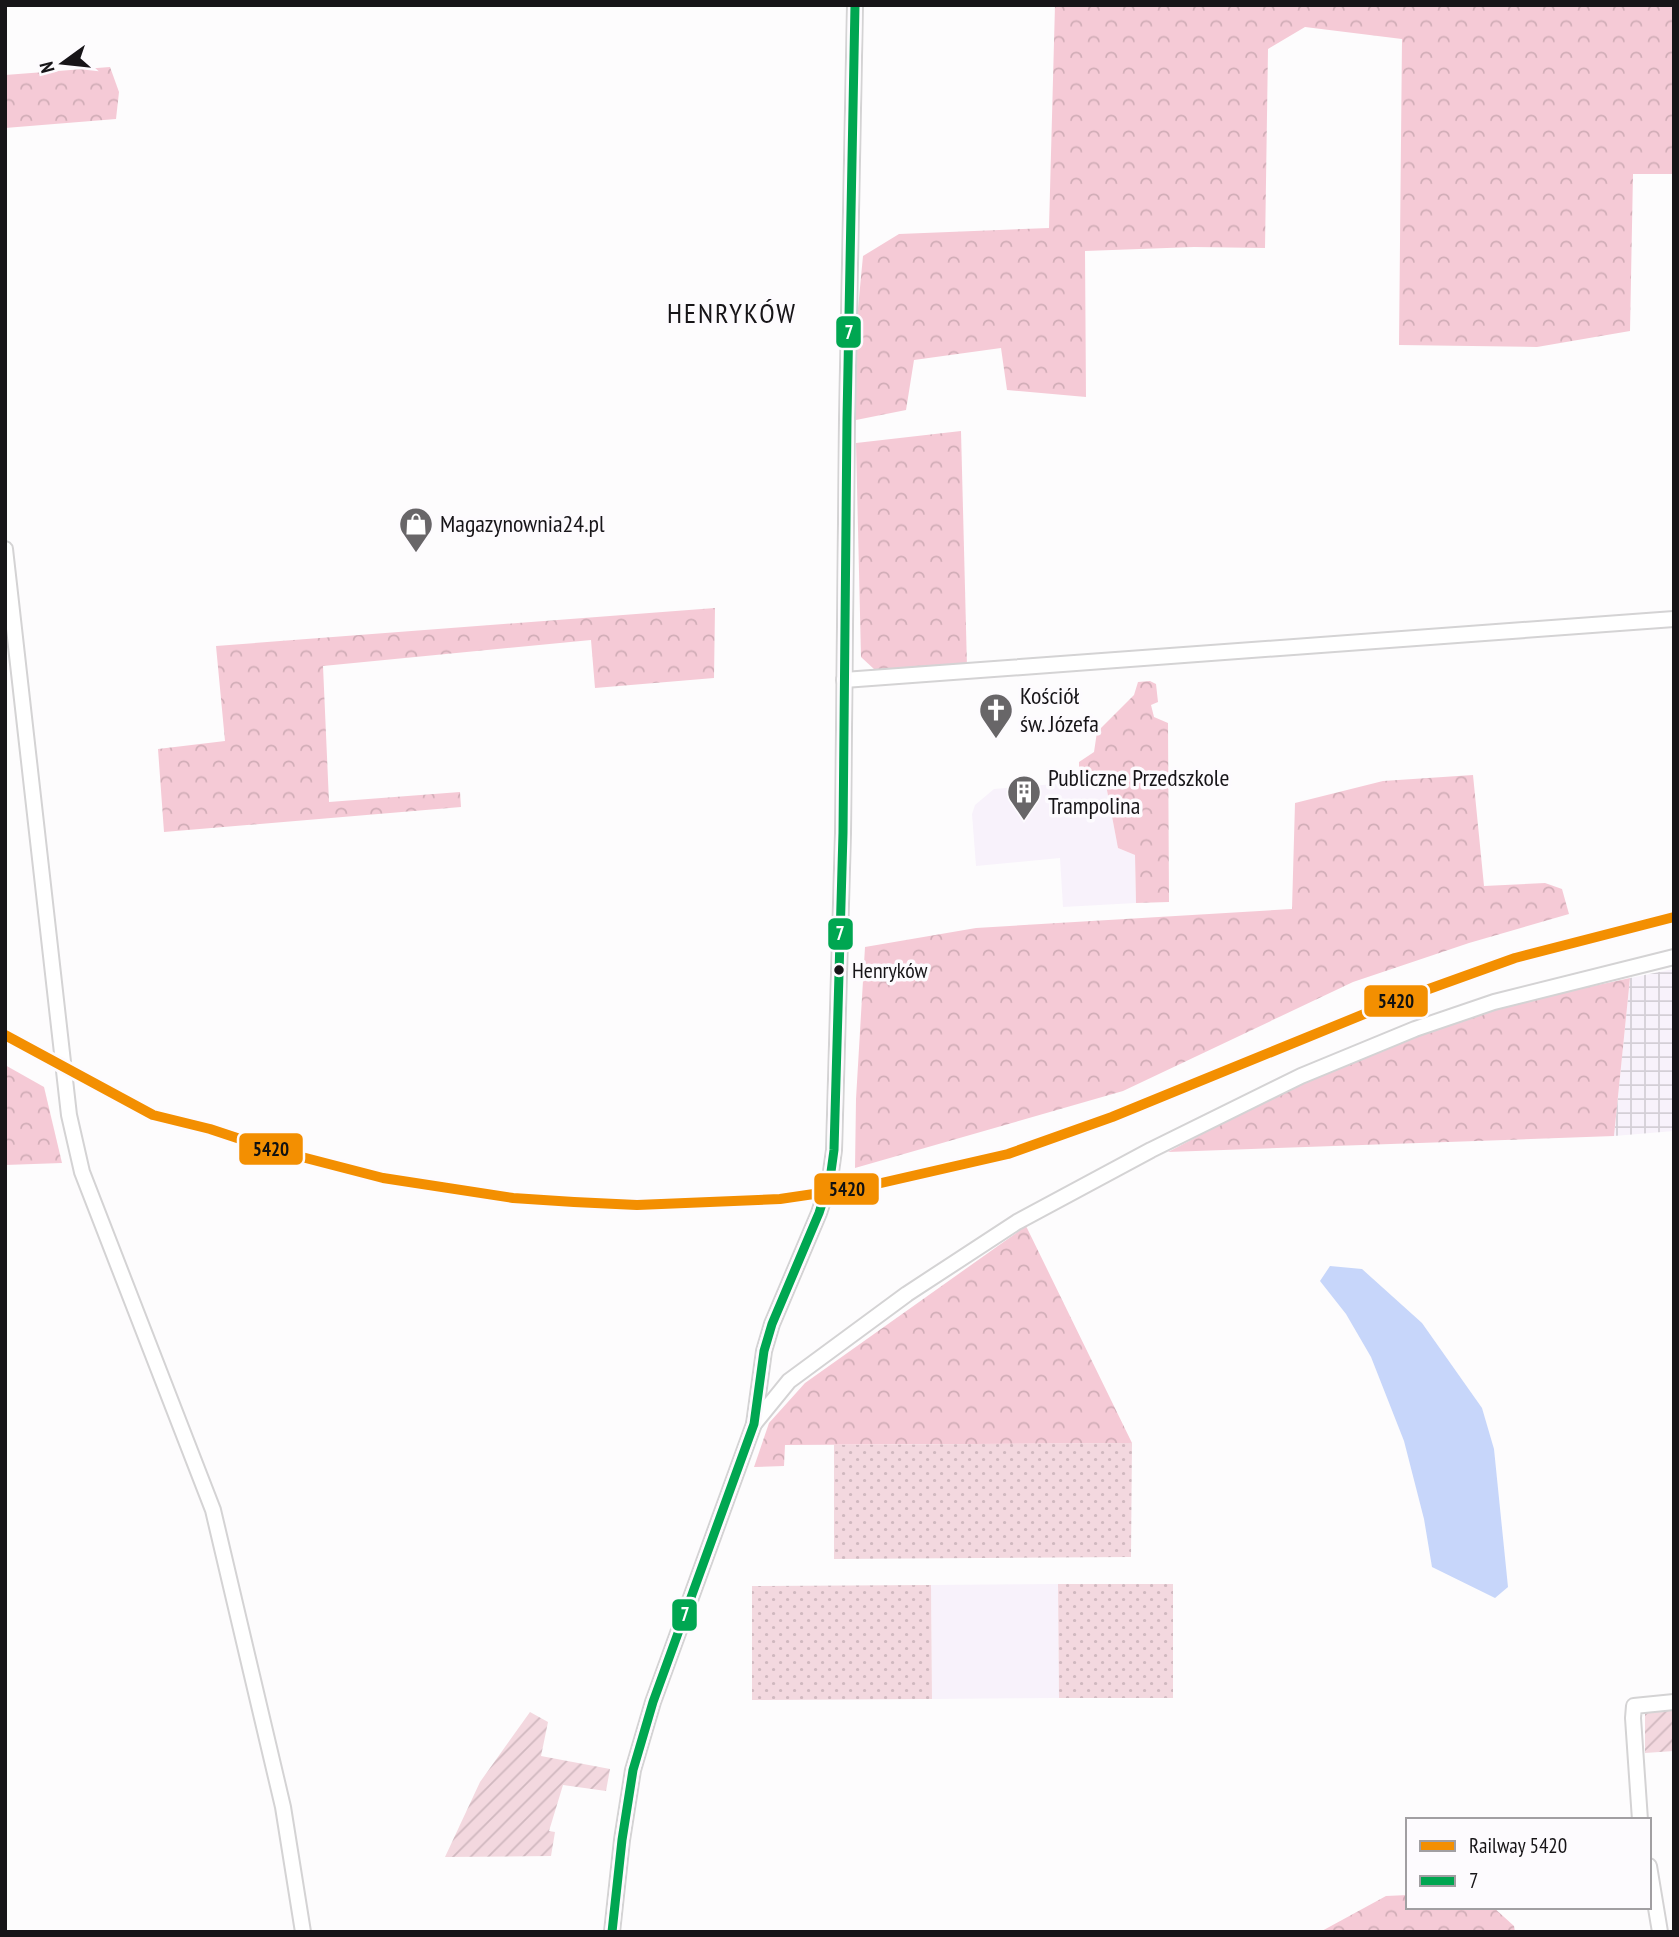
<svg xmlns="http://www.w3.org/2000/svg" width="1679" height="1937" font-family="'PT Sans Narrow',sans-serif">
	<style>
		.built { fill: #f8f2fb }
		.industrial { fill: url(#industrial-grid) }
		.grass { fill: url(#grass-dots) }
		.forest { fill: url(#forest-crowns) }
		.garden { fill: url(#garden-furrows) }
		.water { fill: #c7d6fa }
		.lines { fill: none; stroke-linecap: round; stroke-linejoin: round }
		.minor-casing { stroke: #d4d3d4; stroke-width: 18 }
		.minor { stroke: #fff; stroke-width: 14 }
		.bus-1-casing { stroke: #fdfbfe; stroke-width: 14 }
		.bus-1 { stroke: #00a651; stroke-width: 9 }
		.rail-1-casing { stroke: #fdfbfe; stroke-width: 16 }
		.rail-1 { stroke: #f38f01; stroke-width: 10 }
		.bus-dot { fill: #171518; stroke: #fdfbfe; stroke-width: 2.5 }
		.labels { text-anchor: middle; stroke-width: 7; stroke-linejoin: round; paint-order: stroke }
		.bus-label { font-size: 22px; fill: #171518; stroke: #fdfbfe; text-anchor: start }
		.poi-label { font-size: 24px; fill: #171518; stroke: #fdfbfe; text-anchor: start }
		.quarter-label { font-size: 28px; letter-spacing: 2px; fill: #171518; stroke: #fdfbfe }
		.line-badge { stroke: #fdfbfe; stroke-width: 2.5 }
		.badge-label { font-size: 19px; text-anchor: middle; font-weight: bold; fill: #fff }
		.pale-badge-label { font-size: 19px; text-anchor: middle; font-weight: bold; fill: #111 }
	</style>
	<defs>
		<pattern id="industrial-grid" width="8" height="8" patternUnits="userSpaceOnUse" patternTransform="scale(1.75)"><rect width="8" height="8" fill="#f8f2fb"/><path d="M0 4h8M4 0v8" fill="none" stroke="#d4cfd6"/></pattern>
		<pattern id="grass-dots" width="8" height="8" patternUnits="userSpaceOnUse" patternTransform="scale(1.75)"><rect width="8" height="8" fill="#f3d8df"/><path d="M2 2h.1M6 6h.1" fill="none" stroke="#d0b8bf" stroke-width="1.8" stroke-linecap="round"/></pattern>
		<pattern id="forest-crowns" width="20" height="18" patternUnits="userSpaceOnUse" patternTransform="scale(1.75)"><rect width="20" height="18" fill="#f5cad6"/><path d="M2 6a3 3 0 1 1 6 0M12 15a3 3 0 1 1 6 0" fill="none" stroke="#d1adb7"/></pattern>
		<pattern id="garden-furrows" width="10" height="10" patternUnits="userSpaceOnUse" patternTransform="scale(1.75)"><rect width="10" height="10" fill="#f3d8df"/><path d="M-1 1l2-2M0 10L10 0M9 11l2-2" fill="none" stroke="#d0b8bf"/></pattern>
	</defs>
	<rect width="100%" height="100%" fill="#fdfcfd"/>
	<!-- built -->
	<g class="built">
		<path d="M 1079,782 L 1106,785 L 1118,848 L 1135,855 L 1136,903 L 1063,907 L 1060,858 L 976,866 L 972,814 L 975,805 L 994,789 Z"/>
		<path d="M 1058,1584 L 1059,1698 L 932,1699 L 931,1585 Z"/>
	</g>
	<!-- industrial -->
	<path class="industrial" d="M 1674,969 L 1674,1131 L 1614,1136 L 1630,978 Z"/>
	<!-- grass -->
	<g class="grass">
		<path d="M 1132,1443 L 1131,1557 L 834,1559 L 834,1445 Z"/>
		<path d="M 1058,1584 L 1173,1584 L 1173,1698 L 1059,1698 Z"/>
		<path d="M 931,1585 L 932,1699 L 752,1700 L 752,1586 Z"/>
	</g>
	<!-- forest -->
	<g class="forest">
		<path d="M 1055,5 L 1674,5 L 1674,174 L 1633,174 L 1630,331 L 1537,347 L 1399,345 L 1402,39 L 1305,27 L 1268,49 L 1265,248 L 1194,247 L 1085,251 L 1086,397 L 1007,390 L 1001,348 L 914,360 L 906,410 L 856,420 L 854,350 L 863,256 L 899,234 L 1049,228 Z"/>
		<path d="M 110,67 L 119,92 L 116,119 L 5,128 L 5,75 Z"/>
		<path d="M 961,431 L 967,667 L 875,670 L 861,657 L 856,443 Z"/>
		<path d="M 715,608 L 714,678 L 595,688 L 591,640 L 323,666 L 329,802 L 460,792 L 461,807 L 164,832 L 158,749 L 225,741 L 216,646 Z"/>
		<path d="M 1150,681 L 1156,684 L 1158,702 L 1151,705 L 1154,717 L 1168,723 L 1169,902 L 1136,903 L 1135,855 L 1118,848 L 1106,785 L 1079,782 L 1079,762 L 1094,752 L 1097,732 L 1134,695 L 1138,682 Z"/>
		<path d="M 1473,775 L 1484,886 L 1545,883 L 1562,889 L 1569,914 L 1469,943 L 1353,982 L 1123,1091 L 855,1168 L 856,1099 L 865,947 L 976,928 L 1292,909 L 1295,803 L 1383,781 Z"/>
		<path d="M 1630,978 L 1614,1136 L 1168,1152 C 1268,1100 1370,1044 1479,1012 C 1529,998 1580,989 1630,978 Z"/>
		<path d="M 5,1065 L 44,1087 L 62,1163 L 5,1165 Z"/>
		<path d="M 1026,1226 L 1132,1443 L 785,1445 L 784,1466 L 754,1467 L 769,1423 L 805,1383 Z"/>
		<path d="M 1408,1895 L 1408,1907 L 1493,1907 L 1514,1926 L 1515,1932 L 1320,1932 L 1386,1896 Z"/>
	</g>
	<!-- garden -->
	<g class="garden">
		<path d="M 1674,1710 L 1674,1751 L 1645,1753 L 1645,1713 Z"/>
		<path d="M 530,1712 L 548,1722 L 541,1756 L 610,1769 L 606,1791 L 563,1785 L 549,1831 L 555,1832 L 551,1856 L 445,1857 L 480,1782 Z"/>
	</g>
	<!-- water -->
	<path class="water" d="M 1330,1266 L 1362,1269 L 1422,1323 L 1482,1408 L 1494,1449 L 1508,1587 L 1495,1598 L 1432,1567 L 1424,1519 L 1404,1441 L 1371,1357 L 1346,1314 L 1320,1281 Z"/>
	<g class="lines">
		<!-- minor casing -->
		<g class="minor-casing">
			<g id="minor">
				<path d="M 5,549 L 69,1115 L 82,1172 L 213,1510 L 283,1807 L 303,1932"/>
				<path d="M 844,680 L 1674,619"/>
				<path d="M 754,1424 L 789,1381 L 907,1294 L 1017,1222 L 1151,1150 L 1301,1076 L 1415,1029 L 1494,1002 L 1674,957"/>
				<path d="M 1640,1820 L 1633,1718 L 1634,1706 L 1674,1702"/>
				<path d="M 1649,1866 L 1660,1932"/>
				<path d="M 612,1932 L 622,1840 L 633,1770 L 653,1702 L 754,1424 L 764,1351 L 772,1324 L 819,1213 L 830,1179 L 834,1150 L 843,833 L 847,419 L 855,5"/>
			</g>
		</g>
		<!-- minor -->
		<use href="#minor" class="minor"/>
		<!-- bus-1 casing -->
		<g class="bus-1-casing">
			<path id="bus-1" d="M 612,1932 L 622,1840 L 633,1770 L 653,1702 L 754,1424 L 764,1351 L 772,1324 L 819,1213 L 830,1179 L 834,1150 L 843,833 L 847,419 L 855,5"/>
		</g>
		<!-- bus-1 -->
		<use href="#bus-1" class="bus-1"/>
		<!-- rail-1 casing -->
		<g class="rail-1-casing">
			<path id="rail-1" d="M 5,1035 L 153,1115 L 210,1129 L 267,1148 L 383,1178 L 513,1198 L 574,1202 L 637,1205 L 780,1199 L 868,1186 L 1008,1154 L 1112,1117 L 1401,999 L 1515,958 L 1674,917"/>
		</g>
		<!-- rail-1 -->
		<use href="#rail-1" class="rail-1"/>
	</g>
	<!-- icons -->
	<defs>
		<g id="shop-pin" transform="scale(1.75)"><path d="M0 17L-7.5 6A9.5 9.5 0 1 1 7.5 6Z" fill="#686668" stroke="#fdfbfe"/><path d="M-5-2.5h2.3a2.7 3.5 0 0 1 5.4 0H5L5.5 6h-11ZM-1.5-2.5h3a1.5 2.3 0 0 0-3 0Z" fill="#fff"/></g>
		<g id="church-pin" transform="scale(1.75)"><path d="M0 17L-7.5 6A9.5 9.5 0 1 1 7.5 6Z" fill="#686668" stroke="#fdfbfe"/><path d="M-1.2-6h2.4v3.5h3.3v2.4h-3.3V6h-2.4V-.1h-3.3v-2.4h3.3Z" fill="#fff"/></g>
		<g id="building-pin" transform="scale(1.75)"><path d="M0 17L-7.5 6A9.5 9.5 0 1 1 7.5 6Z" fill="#686668" stroke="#fdfbfe"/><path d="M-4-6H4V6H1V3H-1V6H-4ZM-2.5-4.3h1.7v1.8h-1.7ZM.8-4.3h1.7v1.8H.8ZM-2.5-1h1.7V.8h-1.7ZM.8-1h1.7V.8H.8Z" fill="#fff"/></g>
	</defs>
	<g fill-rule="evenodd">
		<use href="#shop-pin" x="416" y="524"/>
		<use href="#church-pin" x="996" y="710"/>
		<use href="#building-pin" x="1024" y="792"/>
	</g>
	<!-- markers -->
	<circle class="bus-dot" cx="839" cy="970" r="6"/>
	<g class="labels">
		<!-- bus labels -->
		<g class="bus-label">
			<text x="852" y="978">Henryków</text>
		</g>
		<!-- poi labels -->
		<g class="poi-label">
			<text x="440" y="532">Magazynownia24.pl</text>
			<text x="1020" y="704">Kościół<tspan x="1020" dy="28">św. Józefa</tspan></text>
			<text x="1048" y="786">Publiczne Przedszkole<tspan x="1048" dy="28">Trampolina</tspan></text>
		</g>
		<!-- quarter labels -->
		<g class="quarter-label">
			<text x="732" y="323">HENRYKÓW</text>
		</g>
	</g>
	<g class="line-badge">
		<rect x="835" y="315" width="27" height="34" rx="7" fill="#00a651"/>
		<rect x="827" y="917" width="27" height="34" rx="7" fill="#00a651"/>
		<rect x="1363" y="984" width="66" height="34" rx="7" fill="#f38f01"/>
		<rect x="238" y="1132" width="66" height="34" rx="7" fill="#f38f01"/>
		<rect x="813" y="1172" width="67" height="34" rx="7" fill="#f38f01"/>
		<rect x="671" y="1598" width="27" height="34" rx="7" fill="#00a651"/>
	</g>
	<g class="badge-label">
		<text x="849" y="339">7</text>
		<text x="840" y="940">7</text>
		<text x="685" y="1621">7</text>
	</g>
	<g class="pale-badge-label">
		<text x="1396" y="1008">5420</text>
		<text x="271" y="1156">5420</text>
		<text x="847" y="1196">5420</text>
	</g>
	<!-- border -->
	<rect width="1679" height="1937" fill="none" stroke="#171518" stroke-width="14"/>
	<!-- legend -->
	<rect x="1406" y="1818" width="245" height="91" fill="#fdfbfe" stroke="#a19fa2" stroke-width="2"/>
	<rect x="1420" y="1841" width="35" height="10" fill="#f38f01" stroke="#a19fa2" stroke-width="2"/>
	<text x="1469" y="1853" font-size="21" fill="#171518">Railway 5420</text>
	<rect x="1420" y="1876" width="35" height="10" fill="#00a651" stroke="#a19fa2" stroke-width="2"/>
	<text x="1469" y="1888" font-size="21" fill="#171518">7</text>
	<!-- north arrow -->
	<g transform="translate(63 63) rotate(255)" stroke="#fdfbfe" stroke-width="5" paint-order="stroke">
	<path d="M0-5L12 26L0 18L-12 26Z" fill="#171518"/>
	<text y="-10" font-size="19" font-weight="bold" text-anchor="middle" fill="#171518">N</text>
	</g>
</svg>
